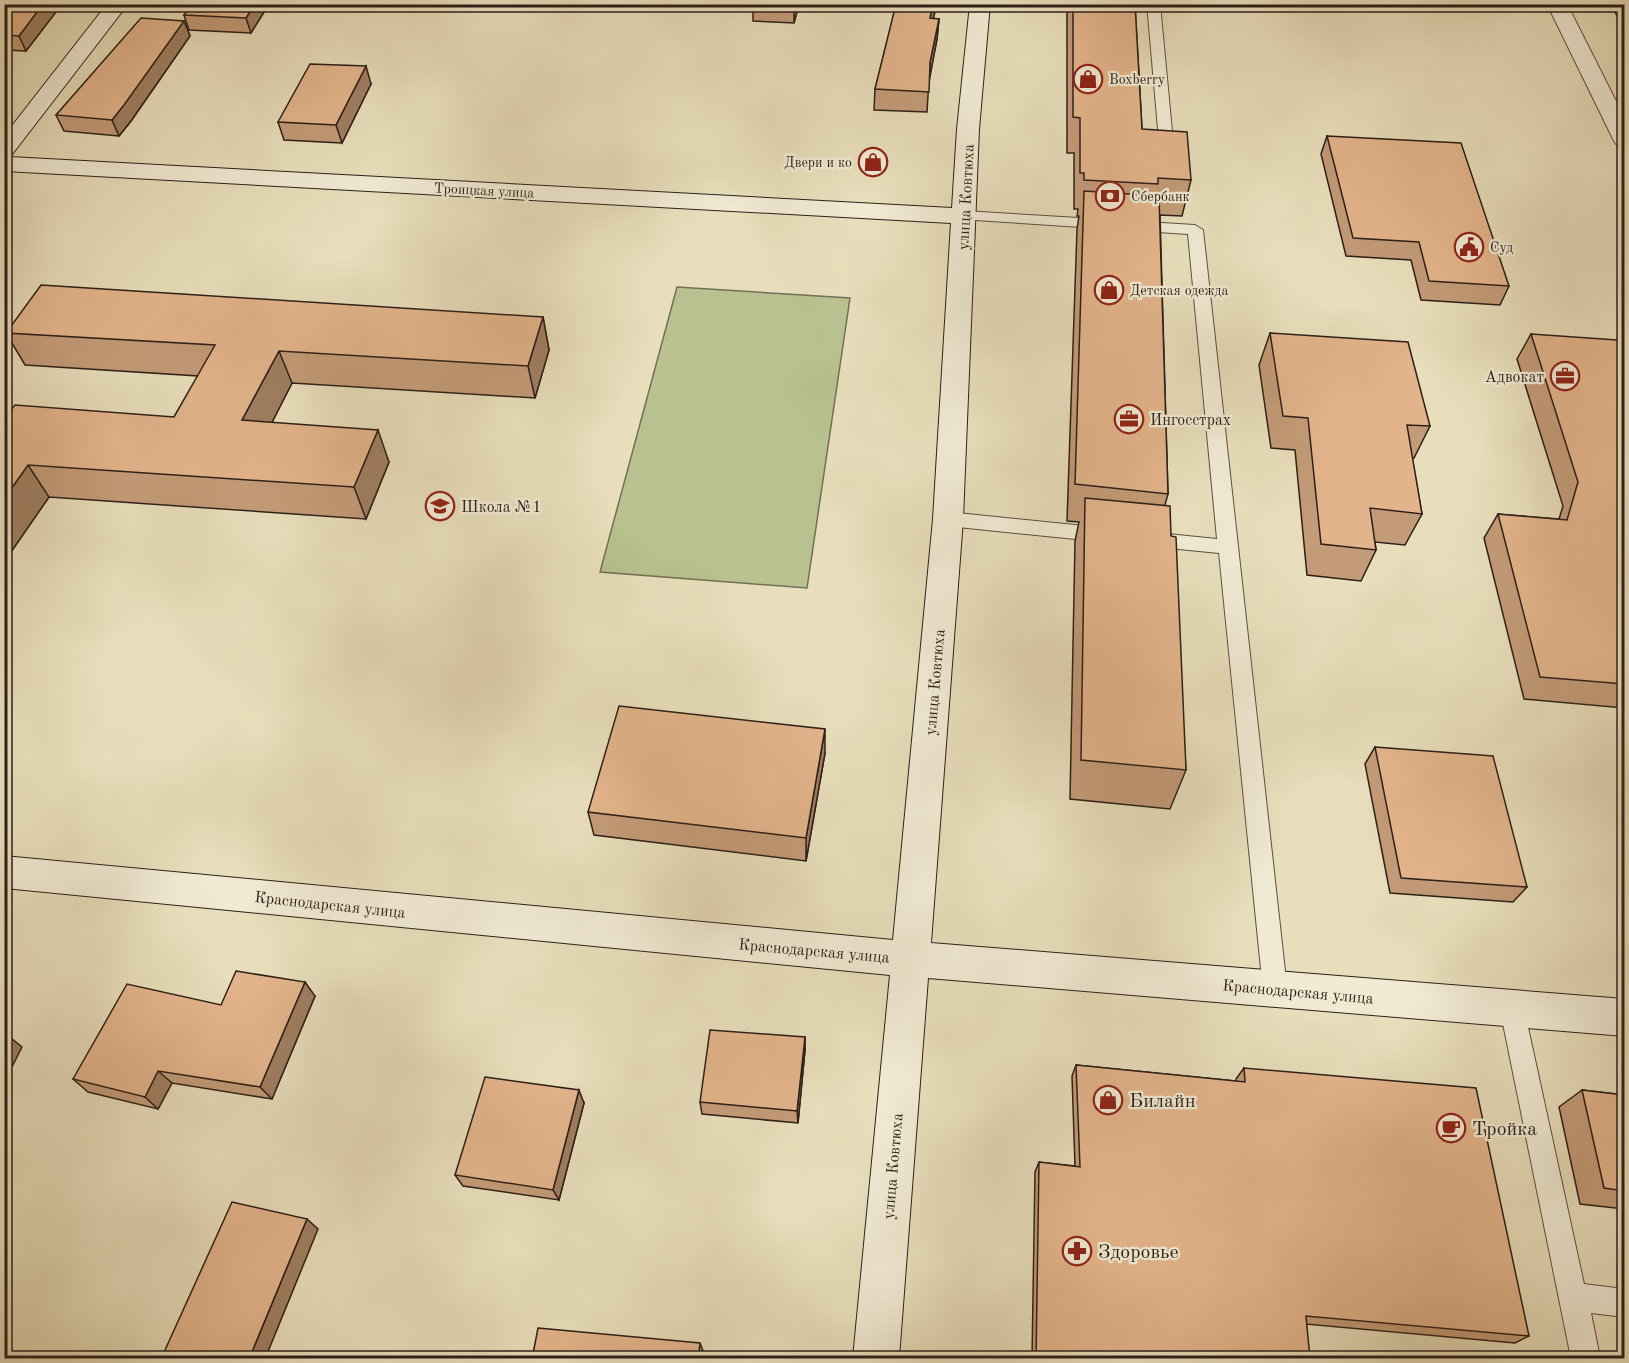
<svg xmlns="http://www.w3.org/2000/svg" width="1629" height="1363" font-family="'Old Standard TT',serif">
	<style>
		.green { fill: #b8c18f; stroke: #727054; stroke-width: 1.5 }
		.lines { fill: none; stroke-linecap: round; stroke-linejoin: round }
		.lane-casing { stroke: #5c4f41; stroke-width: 2 }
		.street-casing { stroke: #5c4f41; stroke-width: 2 }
		.secondary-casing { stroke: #2d1f18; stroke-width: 2 }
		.lane { fill: #f0ead3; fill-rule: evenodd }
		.street { fill: #f0ead3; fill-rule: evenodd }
		.secondary { fill: #f0ead3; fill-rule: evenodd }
		.wall { fill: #c39b78; stroke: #2d1f18; stroke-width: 1.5 }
		.shaded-wall { fill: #9f7e61; stroke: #2d1f18; stroke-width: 1.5 }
		.building { fill: #e3b48b; stroke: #2d1f18; stroke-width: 1.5 }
		.labels { text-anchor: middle; stroke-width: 4.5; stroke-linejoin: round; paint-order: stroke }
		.far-poi-label { font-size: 14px; fill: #2d1f18; stroke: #f0ead3; text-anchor: start }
		.far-street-label { font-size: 14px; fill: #2d1f18; stroke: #f0ead3 }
		.street-label { font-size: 16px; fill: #2d1f18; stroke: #f0ead3 }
		.poi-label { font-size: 16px; fill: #2d1f18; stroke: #f0ead3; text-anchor: start }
		.near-poi-label { font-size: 20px; fill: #2d1f18; stroke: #f0ead3; text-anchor: start }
	</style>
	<rect width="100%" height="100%" fill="#e8debb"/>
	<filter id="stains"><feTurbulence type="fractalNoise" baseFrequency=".00333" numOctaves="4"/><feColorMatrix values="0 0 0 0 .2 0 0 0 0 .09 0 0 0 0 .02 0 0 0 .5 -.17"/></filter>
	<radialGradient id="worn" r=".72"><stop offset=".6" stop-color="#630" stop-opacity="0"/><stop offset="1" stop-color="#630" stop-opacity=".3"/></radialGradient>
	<!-- green -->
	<path class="green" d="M 677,287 L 850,298 L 807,588 L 600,572 Z"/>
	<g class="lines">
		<!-- lane casing -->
		<g class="lane-casing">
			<g id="lane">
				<path d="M 1147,4 L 1160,4 L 1174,152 L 1167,156 L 1160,152 Z"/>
				<path d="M 964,211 L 1195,225 L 1203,230 L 1287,989 L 1284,997 L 1275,1001 L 1266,997 L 1263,989 L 1219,553 L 1148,546 L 1141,544 L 1138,539 L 1141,534 L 1148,532 L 1217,539 L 1188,234 L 959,219 L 956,216 L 959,213 Z"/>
				<path d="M 948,512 L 1105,528 L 1112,530 L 1115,535 L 1112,540 L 1105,542 L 948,526 L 941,524 L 938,519 L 941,514 Z"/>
				<path d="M 1512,997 L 1521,1001 L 1524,1009 L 1584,1284 L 1624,1289 L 1624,1317 L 1591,1313 L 1600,1358 L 1571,1358 L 1500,1009 L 1503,1001 Z"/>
			</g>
		</g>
		<!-- street casing -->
		<g class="street-casing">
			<path id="street" d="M 1547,4 L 1567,4 L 1624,117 L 1624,146 L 1616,144 L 1613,139 Z"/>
		</g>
		<!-- secondary casing -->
		<g class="secondary-casing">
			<path id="secondary" d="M 107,4 L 128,4 L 10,157 L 952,208 L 957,129 L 970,4 L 990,4 L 979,129 L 963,519 L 931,943 L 1624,999 L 1624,1036 L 928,978 L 899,1358 L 853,1358 L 890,975 L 4,888 L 4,856 L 893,940 L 933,519 L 951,223 L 4,171 L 4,136 Z"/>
		</g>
		<!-- lane -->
		<use href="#lane" class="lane"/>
		<!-- street -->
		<use href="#street" class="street"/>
		<!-- secondary -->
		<use href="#secondary" class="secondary"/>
	</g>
	<!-- wall -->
	<g class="wall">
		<path d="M 4,4 L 62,4 L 26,51 L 4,50 Z"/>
		<path d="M 269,4 L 251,33 L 189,30 L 184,15 Z"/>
		<path d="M 753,4 L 799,4 L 794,23 L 753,21 Z"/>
		<path d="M 886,4 L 937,4 L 933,19 L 939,19 L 937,39 L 929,79 L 927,112 L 874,110 L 875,89 L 896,6 L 886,6 Z"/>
		<path d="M 1067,4 L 1135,4 L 1142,129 L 1191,180 L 1182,216 L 1160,215 L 1168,494 L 1165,505 L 1171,536 L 1186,770 L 1170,809 L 1070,799 L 1075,541 L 1079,522 L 1067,521 L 1077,229 L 1079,216 L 1077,216 L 1078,209 L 1074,209 L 1074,153 L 1067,153 Z"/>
		<path d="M 1611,4 L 1624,4 L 1624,30 Z"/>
		<path d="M 184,21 L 190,36 L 131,121 L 119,136 L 64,131 L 56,115 Z"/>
		<path d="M 371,84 L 342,143 L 284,140 L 278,122 Z"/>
		<path d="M 1327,136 L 1509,286 L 1500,305 L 1421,300 L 1411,260 L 1346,256 L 1321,154 Z"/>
		<path d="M 543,317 L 549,350 L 535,398 L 292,383 L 272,422 L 389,462 L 366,519 L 49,497 L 4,562 L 4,419 L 174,417 L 198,376 L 25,365 L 6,333 Z"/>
		<path d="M 1270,333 L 1430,426 L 1414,458 L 1412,458 L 1422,514 L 1405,545 L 1375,542 L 1376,550 L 1361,581 L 1307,575 L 1295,450 L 1271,448 L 1259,365 Z"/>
		<path d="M 1531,334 L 1624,360 L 1624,708 L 1524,699 L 1484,538 L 1498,514 L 1559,519 L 1563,506 L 1517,359 Z"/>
		<path d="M 1375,747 L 1527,887 L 1513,902 L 1390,893 L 1365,764 Z"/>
		<path d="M 825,753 L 806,861 L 594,835 L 588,812 Z"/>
		<path d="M 315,996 L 272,1099 L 172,1083 L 158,1109 L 88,1092 L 73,1079 L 221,1005 Z"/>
		<path d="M 805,1037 L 805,1050 L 798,1123 L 702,1114 L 700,1102 Z"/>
		<path d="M 1076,1065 L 1236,1081 L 1236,1079 L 1244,1068 L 1529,1336 L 1515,1343 L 1306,1324 L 1310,1359 L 1032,1359 L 1035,1172 L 1039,1162 L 1075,1166 L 1072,1076 Z"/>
		<path d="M 1582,1090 L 1624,1095 L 1624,1209 L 1580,1204 L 1559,1107 Z"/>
		<path d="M 584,1103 L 559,1200 L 463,1186 L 455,1175 Z"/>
	</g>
	<!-- shaded-wall -->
	<g class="shaded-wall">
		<path d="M 43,4 L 62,4 L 26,51 L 19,36 Z"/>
		<path d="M 255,4 L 269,4 L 251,33 L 246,18 Z"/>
		<path d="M 794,4 L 799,4 L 794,23 Z"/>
		<path d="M 933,4 L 937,4 L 928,38 L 930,18 Z"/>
		<path d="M 939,19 L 937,39 L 929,82 L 930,62 Z"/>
		<path d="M 184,21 L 190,36 L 131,121 L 119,136 L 112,120 Z"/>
		<path d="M 366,66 L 371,84 L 342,143 L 336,125 Z"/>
		<path d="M 543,317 L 549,350 L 535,398 L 528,366 Z"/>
		<path d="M 279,351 L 292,383 L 257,452 L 242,420 Z"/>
		<path d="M 378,430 L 389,462 L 366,519 L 354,487 Z"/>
		<path d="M 28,465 L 49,497 L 4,562 L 4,499 Z"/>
		<path d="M 825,729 L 825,753 L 806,861 L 806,838 Z"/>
		<path d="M 305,982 L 315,996 L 272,1099 L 260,1087 Z"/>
		<path d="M 6,1034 L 22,1047 L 4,1083 L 4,1036 Z"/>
		<path d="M 805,1037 L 805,1050 L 798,1123 L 797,1111 Z"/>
		<path d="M 158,1071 L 172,1083 L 158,1109 L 145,1097 Z"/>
		<path d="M 579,1090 L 584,1103 L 559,1200 L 553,1190 Z"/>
		<path d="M 307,1219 L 318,1229 L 265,1359 L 249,1359 Z"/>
		<path d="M 700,1343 L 704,1353 L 703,1359 L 698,1359 Z"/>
	</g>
	<!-- building -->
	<g class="building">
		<path d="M 4,4 L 43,4 L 19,36 L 4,35 Z"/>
		<path d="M 192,4 L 255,4 L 246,18 L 184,15 Z"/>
		<path d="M 896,4 L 933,4 L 930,18 L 939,19 L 930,62 L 929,92 L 875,89 Z"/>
		<path d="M 1073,4 L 1135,4 L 1142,129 L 1187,132 L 1191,180 L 1158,178 L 1158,184 L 1084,180 L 1084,173 L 1080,173 L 1080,118 L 1073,117 Z"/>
		<path d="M 141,18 L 184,21 L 124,105 L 112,120 L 56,115 Z"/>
		<path d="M 310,64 L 366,66 L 336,125 L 278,122 Z"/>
		<path d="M 1327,136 L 1461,143 L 1509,286 L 1429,281 L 1419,242 L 1353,238 Z"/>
		<path d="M 1084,191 L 1159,196 L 1168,494 L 1075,484 Z"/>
		<path d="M 41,285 L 543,317 L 528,366 L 279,351 L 242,420 L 378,430 L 354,487 L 28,465 L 4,499 L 4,419 L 15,405 L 174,417 L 215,345 L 6,333 Z"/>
		<path d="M 1270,333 L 1408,342 L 1430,426 L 1407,425 L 1422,514 L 1370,508 L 1376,550 L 1321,544 L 1308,418 L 1283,416 Z"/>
		<path d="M 1531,334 L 1617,340 L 1624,360 L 1624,684 L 1540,677 L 1498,514 L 1567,520 L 1578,482 Z"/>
		<path d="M 1085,498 L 1170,506 L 1171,536 L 1176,537 L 1186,770 L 1081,760 Z"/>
		<path d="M 619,706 L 825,729 L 806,838 L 588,812 Z"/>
		<path d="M 1375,747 L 1493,756 L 1527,887 L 1401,878 Z"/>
		<path d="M 236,971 L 305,982 L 260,1087 L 158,1071 L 145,1097 L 73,1079 L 127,984 L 221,1005 Z"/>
		<path d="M 710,1030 L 805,1037 L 797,1111 L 700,1102 Z"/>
		<path d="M 1076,1065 L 1245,1082 L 1244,1068 L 1476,1088 L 1529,1336 L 1306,1316 L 1310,1359 L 1036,1359 L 1039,1162 L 1080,1167 Z"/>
		<path d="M 485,1077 L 579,1090 L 553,1190 L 455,1175 Z"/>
		<path d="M 1582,1090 L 1624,1095 L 1624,1191 L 1604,1188 Z"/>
		<path d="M 232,1202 L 307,1219 L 249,1359 L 161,1359 Z"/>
		<path d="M 538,1328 L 700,1343 L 698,1359 L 532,1359 Z"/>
	</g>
	<!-- icons -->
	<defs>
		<g id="shop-ring" transform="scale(1.5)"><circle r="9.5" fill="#f0ead3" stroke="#8f2418" stroke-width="1.5"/><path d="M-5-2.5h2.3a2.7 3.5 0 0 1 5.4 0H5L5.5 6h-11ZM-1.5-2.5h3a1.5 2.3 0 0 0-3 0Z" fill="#8f2418"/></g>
		<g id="bank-ring" transform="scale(1.5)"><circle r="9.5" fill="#f0ead3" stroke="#8f2418" stroke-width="1.5"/><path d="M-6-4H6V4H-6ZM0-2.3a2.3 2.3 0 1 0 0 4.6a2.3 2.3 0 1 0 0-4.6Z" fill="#8f2418"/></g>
		<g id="civic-ring" transform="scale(1.5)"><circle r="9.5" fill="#f0ead3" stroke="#8f2418" stroke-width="1.5"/><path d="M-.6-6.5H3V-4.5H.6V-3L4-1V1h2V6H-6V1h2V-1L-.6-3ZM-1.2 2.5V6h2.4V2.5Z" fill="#8f2418"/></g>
		<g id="office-ring" transform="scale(1.5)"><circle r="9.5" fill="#f0ead3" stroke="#8f2418" stroke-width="1.5"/><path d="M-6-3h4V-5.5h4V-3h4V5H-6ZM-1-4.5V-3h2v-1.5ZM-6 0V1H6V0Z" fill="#8f2418"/></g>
		<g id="school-ring" transform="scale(1.5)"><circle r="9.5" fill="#f0ead3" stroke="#8f2418" stroke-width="1.5"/><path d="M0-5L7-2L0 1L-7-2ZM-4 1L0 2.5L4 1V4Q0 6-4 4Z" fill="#8f2418"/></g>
		<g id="cafe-ring" transform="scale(1.5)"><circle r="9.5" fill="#f0ead3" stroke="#8f2418" stroke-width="1.5"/><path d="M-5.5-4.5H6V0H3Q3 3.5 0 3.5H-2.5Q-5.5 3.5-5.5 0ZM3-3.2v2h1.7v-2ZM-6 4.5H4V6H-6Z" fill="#8f2418"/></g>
		<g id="pharmacy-ring" transform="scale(1.5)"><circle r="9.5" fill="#f0ead3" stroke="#8f2418" stroke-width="1.5"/><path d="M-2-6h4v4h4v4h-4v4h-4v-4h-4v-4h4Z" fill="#8f2418"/></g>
	</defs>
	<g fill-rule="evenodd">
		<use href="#shop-ring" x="1088" y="79"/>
		<use href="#shop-ring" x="873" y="162"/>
		<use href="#bank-ring" x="1110" y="196"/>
		<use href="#civic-ring" x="1469" y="247"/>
		<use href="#shop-ring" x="1109" y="290"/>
		<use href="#office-ring" x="1565" y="376"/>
		<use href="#office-ring" x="1129" y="419"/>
		<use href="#school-ring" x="440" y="506"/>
		<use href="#shop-ring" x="1108" y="1100"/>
		<use href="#cafe-ring" x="1451" y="1128"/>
		<use href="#pharmacy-ring" x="1077" y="1251"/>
	</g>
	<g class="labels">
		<!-- far-poi labels -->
		<g class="far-poi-label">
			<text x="1109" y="84">Boxberry</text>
			<text x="852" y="167" text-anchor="end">Двери и ко</text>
			<text x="1131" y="201">Сбербанк</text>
			<text x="1490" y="252">Суд</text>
			<text x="1130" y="295">Детская одежда</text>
		</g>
		<!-- far-street labels -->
		<g class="far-street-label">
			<text transform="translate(484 190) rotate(3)" y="5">Троицкая улица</text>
		</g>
		<!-- street labels -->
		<g class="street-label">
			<text transform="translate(965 197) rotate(-87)" y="6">улица Ковтюха</text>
			<text transform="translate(934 682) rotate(-85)" y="6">улица Ковтюха</text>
			<text transform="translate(330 904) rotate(6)" y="6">Краснодарская улица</text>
			<text transform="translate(814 950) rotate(5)" y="6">Краснодарская улица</text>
			<text transform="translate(1298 991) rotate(5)" y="6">Краснодарская улица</text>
			<text transform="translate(892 1166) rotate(-85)" y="6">улица Ковтюха</text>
		</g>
		<!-- poi labels -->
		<g class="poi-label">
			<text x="1544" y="382" text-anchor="end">Адвокат</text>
			<text x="1150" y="425">Ингосстрах</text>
			<text x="461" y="512">Школа №1</text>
		</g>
		<!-- near-poi labels -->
		<g class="near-poi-label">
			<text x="1129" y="1107">Билайн</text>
			<text x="1472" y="1135">Тройка</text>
			<text x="1098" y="1258">Здоровье</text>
		</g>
	</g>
	<!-- margin -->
	<rect width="1629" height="1363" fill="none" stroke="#e8debb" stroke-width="24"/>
	<rect x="6" y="6" width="1617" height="1351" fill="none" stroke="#2d1f18" stroke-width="3"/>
	<rect x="12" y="12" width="1605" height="1339" fill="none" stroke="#2d1f18" stroke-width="1.5"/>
	<rect width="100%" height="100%" filter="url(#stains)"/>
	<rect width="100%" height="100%" fill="url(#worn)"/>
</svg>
